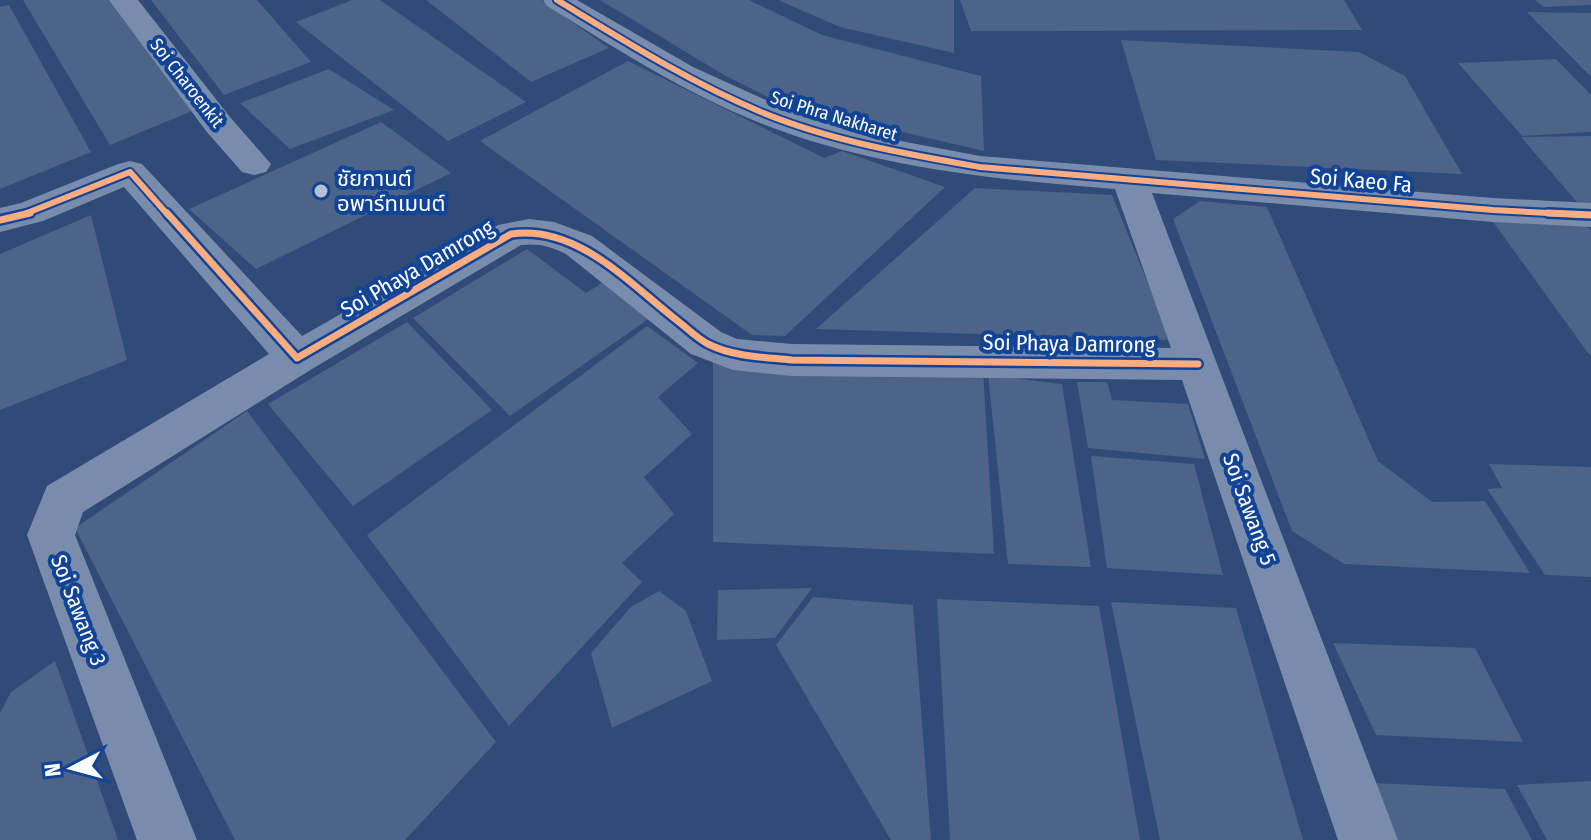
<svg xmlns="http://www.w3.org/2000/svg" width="1591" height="840" font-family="'Fira Sans Condensed','Noto Sans Thai',sans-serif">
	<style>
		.building { fill: #4d6387 }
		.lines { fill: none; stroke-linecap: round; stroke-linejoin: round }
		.street { fill: #798cab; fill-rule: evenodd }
		.cycleway-far1-casing { stroke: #114497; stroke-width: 10 }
		.cycleway-casing { stroke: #114497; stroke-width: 12 }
		.cycleway-far1 { stroke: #ffac80; stroke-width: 6 }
		.cycleway { stroke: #ffac80; stroke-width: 7 }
		.poi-dot { fill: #b7c0d0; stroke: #114497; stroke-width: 3 }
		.labels { text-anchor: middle; stroke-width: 8; stroke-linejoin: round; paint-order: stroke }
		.far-street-label { font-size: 18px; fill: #fff; stroke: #114497 }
		.poi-label { font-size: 22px; fill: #fff; stroke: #114497; text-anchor: start }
		.street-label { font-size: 22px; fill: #fff; stroke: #114497 }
	</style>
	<rect width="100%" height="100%" fill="#304b78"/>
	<!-- building -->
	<g class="building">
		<path d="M 23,0 L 111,0 L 197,109 L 110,145 Z"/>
		<path d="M 151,0 L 257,0 L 311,62 L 224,95 Z"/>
		<path d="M 352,0 L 380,0 L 526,102 L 448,141 L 296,22 Z"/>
		<path d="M 426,0 L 541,0 L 609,48 L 531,82 Z"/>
		<path d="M 600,0 L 749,0 L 822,35 L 981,76 L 984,151 L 782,104 L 724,75 Z"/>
		<path d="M 778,0 L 954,0 L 954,53 L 840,27 Z"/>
		<path d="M 960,0 L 1344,0 L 1362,30 L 971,31 Z"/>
		<path d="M 1535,0 L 1591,0 L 1591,5 L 1544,7 Z"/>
		<path d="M 9,5 L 91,152 L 0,189 L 0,7 Z"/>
		<path d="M 1527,12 L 1591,13 L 1591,77 Z"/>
		<path d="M 1121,40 L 1359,52 L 1405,76 L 1462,174 L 1156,160 Z"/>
		<path d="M 1556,59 L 1591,95 L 1591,132 L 1522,136 L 1458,63 Z"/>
		<path d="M 628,61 L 824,158 L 842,151 L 945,187 L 785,336 L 752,335 L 480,141 Z"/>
		<path d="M 329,69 L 394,110 L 290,149 L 240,103 Z"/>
		<path d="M 381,122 L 451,173 L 256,269 L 189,209 Z"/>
		<path d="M 1591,136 L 1591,208 L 1582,208 L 1521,137 Z"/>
		<path d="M 975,188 L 1112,195 L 1171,340 L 816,329 Z"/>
		<path d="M 1200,201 L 1267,207 L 1378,461 L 1432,502 L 1485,501 L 1530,573 L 1344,564 L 1292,531 L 1173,219 Z"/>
		<path d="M 91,215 L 127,360 L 0,410 L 0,254 Z"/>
		<path d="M 1491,219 L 1585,225 L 1591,231 L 1591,357 Z"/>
		<path d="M 527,249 L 586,293 L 603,282 L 650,318 L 510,416 L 413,318 Z"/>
		<path d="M 407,322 L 492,410 L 353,506 L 268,404 Z"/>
		<path d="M 647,326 L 698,363 L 658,397 L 692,434 L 644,477 L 674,514 L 622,563 L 642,582 L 509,726 L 367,535 Z"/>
		<path d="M 713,354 L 983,370 L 994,554 L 713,542 Z"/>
		<path d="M 988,375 L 1062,384 L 1091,567 L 1008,564 Z"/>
		<path d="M 1077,382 L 1107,382 L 1112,400 L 1188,404 L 1205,459 L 1088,448 Z"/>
		<path d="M 247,411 L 496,742 L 405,840 L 235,840 L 75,528 Z"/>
		<path d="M 1091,456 L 1194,464 L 1223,575 L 1107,568 Z"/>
		<path d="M 1489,464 L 1591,467 L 1591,577 L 1545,575 L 1487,489 L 1502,488 Z"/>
		<path d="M 812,588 L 775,638 L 717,640 L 718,590 Z"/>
		<path d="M 659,591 L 686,611 L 712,681 L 612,728 L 591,653 L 631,607 Z"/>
		<path d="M 813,597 L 913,605 L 931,840 L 891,840 L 776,645 Z"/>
		<path d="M 937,599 L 1099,606 L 1140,840 L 950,840 Z"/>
		<path d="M 1111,602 L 1236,608 L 1303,840 L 1160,840 Z"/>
		<path d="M 1333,643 L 1475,648 L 1523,742 L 1376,735 Z"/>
		<path d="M 55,661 L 118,840 L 0,840 L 0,713 L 11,692 Z"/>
		<path d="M 1591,781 L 1591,840 L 1547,840 L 1517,785 Z"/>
		<path d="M 1372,783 L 1505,789 L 1532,840 L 1394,840 Z"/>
	</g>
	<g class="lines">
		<!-- street -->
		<g class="street">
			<path d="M 109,0 L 138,0 L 230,117 L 271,164 L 266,172 L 254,175 L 242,172 L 206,131 Z"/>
			<path d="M 543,0 L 577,0 L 693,67 L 799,115 L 869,135 L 980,156 L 1493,198 L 1591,203 L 1591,227 L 1493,222 L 1152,193 L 1398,840 L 1338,840 L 1182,380 L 792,376 L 733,370 L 691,354 L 566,254 C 550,246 538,243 521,245 L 312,369 L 83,512 L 75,535 L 197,840 L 137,840 L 27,535 L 47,486 L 269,354 L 124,187 L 43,221 L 0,232 L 0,208 L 21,203 L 118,164 L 130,161 L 142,164 L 302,336 L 498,225 L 529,219 L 554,222 L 592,236 L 721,332 L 737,339 L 792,344 L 1171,348 L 1115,189 C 991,179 864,167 748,118 C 677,88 612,46 547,6 Z"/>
		</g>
		<!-- cycleway-far1 casing -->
		<g class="cycleway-far1-casing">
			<g id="cycleway-far1">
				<path d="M 557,0 C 623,40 689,82 761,112 C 831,141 906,154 980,167 L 1493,210 L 1588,215"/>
				<path d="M 22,215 L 130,172 L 168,215"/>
			</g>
		</g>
		<!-- cycleway casing -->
		<g class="cycleway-casing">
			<g id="cycleway">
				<path d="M 167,213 L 297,358 L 511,234 C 577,224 630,284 679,322 C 688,329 698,339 708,344 C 734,357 763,357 792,360 L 1198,364"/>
				<path d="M 1548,213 L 1591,215"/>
				<path d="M 0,220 L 30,213"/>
			</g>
		</g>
		<!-- cycleway-far1 -->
		<use href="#cycleway-far1" class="cycleway-far1"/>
		<!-- cycleway -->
		<use href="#cycleway" class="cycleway"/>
	</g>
	<!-- markers -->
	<circle class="poi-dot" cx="321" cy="191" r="8"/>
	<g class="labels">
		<!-- far-street labels -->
		<g class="far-street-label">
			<text transform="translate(187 83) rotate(52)" y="6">Soi Charoenkit</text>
			<text transform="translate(834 116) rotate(17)" y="6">Soi Phra Nakharet</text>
		</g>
		<!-- poi labels -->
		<g class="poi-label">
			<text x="337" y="186">ชัยกานต์<tspan x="337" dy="25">อพาร์ทเมนต์</tspan></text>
		</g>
		<!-- street labels -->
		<g class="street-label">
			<text transform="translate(1361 180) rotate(5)" y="8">Soi Kaeo Fa</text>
			<text transform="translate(417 268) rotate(-30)" y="8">Soi Phaya Damrong</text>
			<text transform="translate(1069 343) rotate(1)" y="8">Soi Phaya Damrong</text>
			<text transform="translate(1250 509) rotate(70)" y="8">Soi Sawang 5</text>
			<text transform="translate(79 610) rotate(69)" y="8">Soi Sawang 3</text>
		</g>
	</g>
	<!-- north arrow -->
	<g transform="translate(72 768) rotate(264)" stroke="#114497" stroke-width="6" paint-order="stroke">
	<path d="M0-6L14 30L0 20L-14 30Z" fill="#ffffff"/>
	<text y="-12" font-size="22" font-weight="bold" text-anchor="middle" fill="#ffffff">N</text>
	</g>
</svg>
